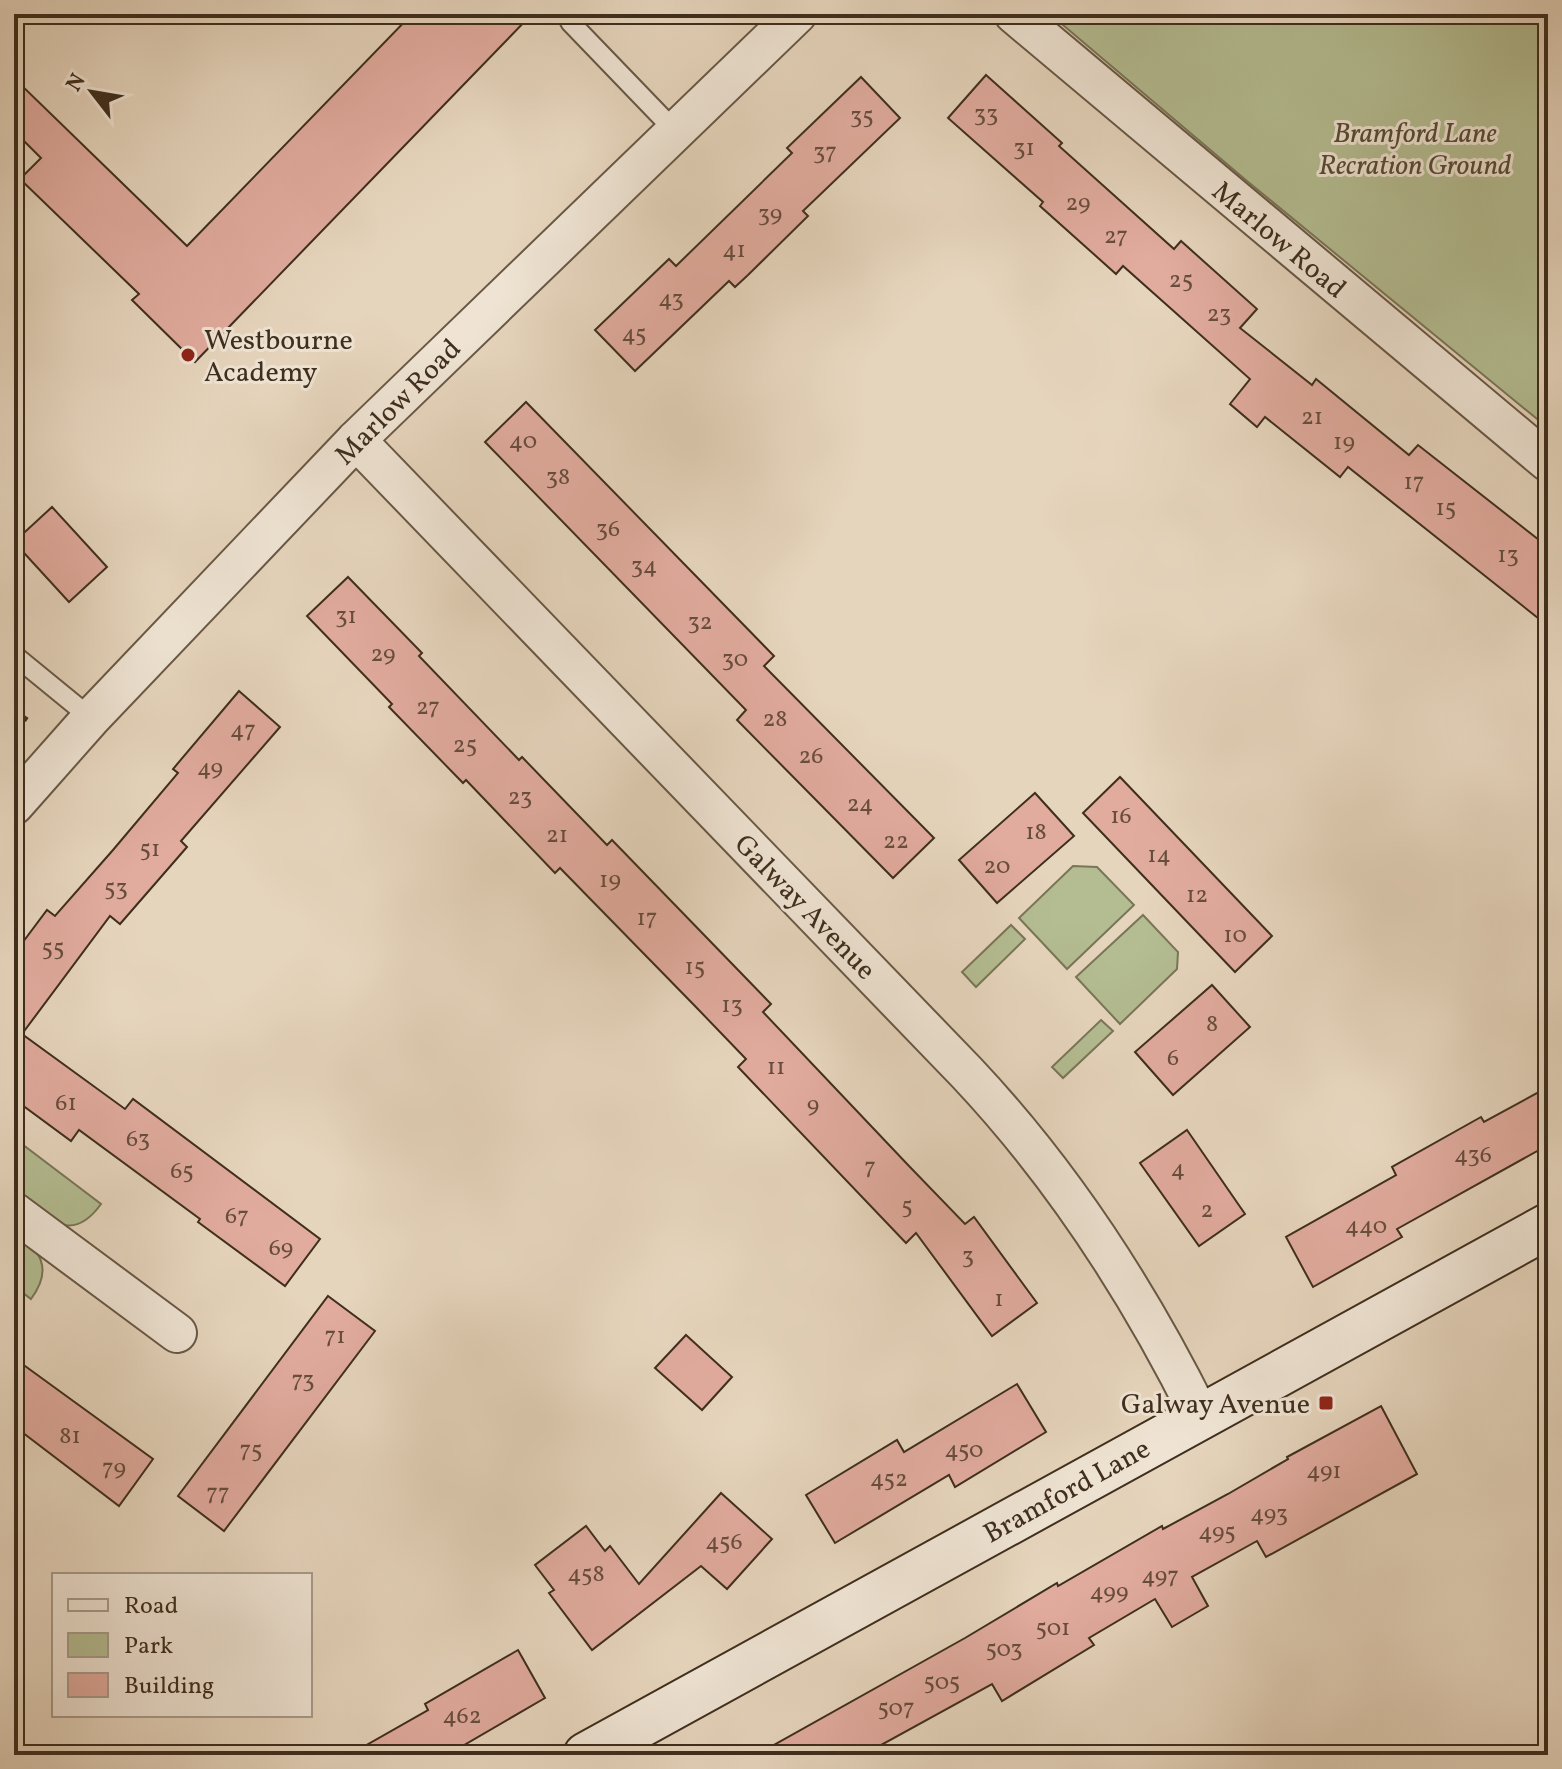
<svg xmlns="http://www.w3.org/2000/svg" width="1562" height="1769" font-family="Vollkorn,serif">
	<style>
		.green { fill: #b4bd92; stroke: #797658; stroke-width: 2 }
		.building { fill: #e1ab9e; stroke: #3e2e1d; stroke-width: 2 }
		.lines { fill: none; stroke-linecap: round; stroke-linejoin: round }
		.lane-casing { stroke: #685845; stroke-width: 22 }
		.street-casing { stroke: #685845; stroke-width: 42 }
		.secondary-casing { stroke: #3e2e1d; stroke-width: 48 }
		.path { stroke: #3e2e1d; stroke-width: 5; stroke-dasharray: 6 4; stroke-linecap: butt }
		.lane { stroke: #efe4d4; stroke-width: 18 }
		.street { stroke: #efe4d4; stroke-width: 38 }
		.secondary { stroke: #efe4d4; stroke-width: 44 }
		.poi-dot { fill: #8f2418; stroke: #efe4d4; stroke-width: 3 }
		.labels { text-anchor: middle; stroke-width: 6; stroke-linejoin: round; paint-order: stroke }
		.number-label { font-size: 24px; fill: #674d3d }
		.park-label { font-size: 28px; font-style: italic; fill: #564b34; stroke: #efe4d4 }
		.street-label { font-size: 28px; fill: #3e2e1d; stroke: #efe4d4 }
		.poi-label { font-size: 28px; fill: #3e2e1d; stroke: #efe4d4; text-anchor: start }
	</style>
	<rect width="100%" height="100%" fill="#e6d5bd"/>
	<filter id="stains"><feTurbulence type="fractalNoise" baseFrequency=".0025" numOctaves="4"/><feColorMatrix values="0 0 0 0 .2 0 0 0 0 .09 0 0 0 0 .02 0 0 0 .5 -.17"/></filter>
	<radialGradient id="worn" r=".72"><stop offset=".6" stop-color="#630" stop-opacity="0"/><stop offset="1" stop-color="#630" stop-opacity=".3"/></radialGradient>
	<!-- green -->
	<g class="green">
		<path d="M 1050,14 L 1548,14 L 1548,428 L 1247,181 Z"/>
		<path d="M 1073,866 L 1097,867 L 1134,905 L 1067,969 L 1019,918 Z"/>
		<path d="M 1143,915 L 1178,952 L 1177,969 L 1120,1024 L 1076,977 Z"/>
		<path d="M 1011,925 L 1025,939 L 976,987 L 962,972 Z"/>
		<path d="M 1101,1020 L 1113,1031 L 1063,1078 L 1052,1067 Z"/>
		<path d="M 14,1138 L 101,1204 C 71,1246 48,1217 14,1195 Z"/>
		<path d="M 14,1229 C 40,1251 54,1268 31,1299 L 14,1286 Z"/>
	</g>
	<!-- building -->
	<g class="building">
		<path d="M 412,14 L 532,14 L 195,362 L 132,300 L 139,294 L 20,179 L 41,158 L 14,131 L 14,78 L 187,246 Z"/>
		<path d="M 986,75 L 1062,143 L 1059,146 L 1174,249 L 1181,241 L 1257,309 L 1240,328 L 1312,385 L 1316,379 L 1409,455 L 1418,445 L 1548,547 L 1548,626 L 1348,467 L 1340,477 L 1265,417 L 1257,427 L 1230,404 L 1250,379 L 1123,266 L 1116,274 L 1040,206 L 1043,202 L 948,118 Z"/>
		<path d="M 861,77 L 900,118 L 803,211 L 808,216 L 748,275 L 735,287 L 729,281 L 635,371 L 595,330 L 669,259 L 676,266 L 792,153 L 787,148 Z"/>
		<path d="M 526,402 L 774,656 L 764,666 L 934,838 L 893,878 L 737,720 L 746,710 L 485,442 Z"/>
		<path d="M 52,507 L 107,567 L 69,602 L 14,542 Z"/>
		<path d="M 348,577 L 422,653 L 419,656 L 519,760 L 522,757 L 607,845 L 612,840 L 771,1004 L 763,1012 L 909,1166 L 965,1224 L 974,1217 L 1037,1303 L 992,1336 L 916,1233 L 906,1243 L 738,1067 L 746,1059 L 694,1005 L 560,868 L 555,873 L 466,780 L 463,783 L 389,707 L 392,704 L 307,616 Z"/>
		<path d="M 239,691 L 280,727 L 181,841 L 187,847 L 120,924 L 110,916 L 22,1034 L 125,1109 L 133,1099 L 320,1239 L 285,1286 L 198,1222 L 200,1219 L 79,1130 L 71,1141 L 14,1099 L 14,954 L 47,910 L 55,916 L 113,850 L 178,773 L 173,769 Z"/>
		<path d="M 1120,777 L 1272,936 L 1235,972 L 1083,813 Z"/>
		<path d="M 1035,793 L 1074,836 L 997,903 L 959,860 Z"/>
		<path d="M 1212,985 L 1250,1027 L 1173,1095 L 1135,1052 Z"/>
		<path d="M 1548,1087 L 1548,1145 L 1397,1229 L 1402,1237 L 1313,1287 L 1286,1237 L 1396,1175 L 1392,1167 L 1481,1117 L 1484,1122 Z"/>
		<path d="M 1187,1130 L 1245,1214 L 1199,1246 L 1140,1163 Z"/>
		<path d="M 328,1296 L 375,1331 L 224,1531 L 178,1496 Z"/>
		<path d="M 686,1335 L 732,1377 L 702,1410 L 655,1368 Z"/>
		<path d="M 14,1358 L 153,1459 L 119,1506 L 14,1426 Z"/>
		<path d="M 1017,1384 L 1046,1432 L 955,1487 L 949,1475 L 835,1543 L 806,1495 L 897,1440 L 904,1452 Z"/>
		<path d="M 1381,1406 L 1417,1474 L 1266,1557 L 1257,1541 L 1192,1577 L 1208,1606 L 1172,1627 L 1155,1599 L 1089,1638 L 1094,1645 L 1002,1701 L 992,1684 L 863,1755 L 756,1755 L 965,1638 L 1057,1583 L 1058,1586 L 1162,1526 L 1163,1529 L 1228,1494 L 1288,1459 L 1287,1457 Z"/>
		<path d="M 721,1493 L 772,1539 L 727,1589 L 701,1566 L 592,1650 L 549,1593 L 554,1590 L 535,1565 L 586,1526 L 605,1551 L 610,1546 L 639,1584 Z"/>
		<path d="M 518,1650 L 545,1698 L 447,1755 L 349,1755 L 428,1710 L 425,1704 Z"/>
	</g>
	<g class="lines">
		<!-- lane casing -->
		<g class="lane-casing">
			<g id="lane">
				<path d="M 578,14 L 570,22 L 675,131"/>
				<path d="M 14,655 L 91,718"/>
			</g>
		</g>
		<!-- street casing -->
		<g class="street-casing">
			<g id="street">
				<path d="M 1014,14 L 1548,462"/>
				<path d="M 356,440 L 967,1073 C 1063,1175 1138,1291 1200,1416"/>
				<path d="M 14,805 L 91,718 L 356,440 L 797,14"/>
				<path d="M 14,1212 L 177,1333"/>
			</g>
		</g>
		<!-- secondary casing -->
		<g class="secondary-casing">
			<path id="secondary" d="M 586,1755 L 1548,1226"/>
		</g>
		<!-- path -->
		<path class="path" d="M 14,711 L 30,722"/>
		<!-- lane -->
		<use href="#lane" class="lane"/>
		<!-- street -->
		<use href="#street" class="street"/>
		<!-- secondary -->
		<use href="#secondary" class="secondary"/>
	</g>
	<!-- markers -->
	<g class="poi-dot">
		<circle cx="188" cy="355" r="8"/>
		<rect x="1318" y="1395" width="16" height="16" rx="4"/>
	</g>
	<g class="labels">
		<!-- number labels -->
		<g class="number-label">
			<text x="986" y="121">33</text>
			<text x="862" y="123">35</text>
			<text x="1024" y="155">31</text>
			<text x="825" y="159">37</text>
			<text x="1078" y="210">29</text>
			<text x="770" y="221">39</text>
			<text x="1116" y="243">27</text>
			<text x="734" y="257">41</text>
			<text x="1181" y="287">25</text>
			<text x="671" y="306">43</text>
			<text x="1219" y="321">23</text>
			<text x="634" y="341">45</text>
			<text x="1312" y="424">21</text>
			<text x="523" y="448">40</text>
			<text x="1344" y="449">19</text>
			<text x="558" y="484">38</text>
			<text x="1414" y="489">17</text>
			<text x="1446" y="515">15</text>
			<text x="608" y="536">36</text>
			<text x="1508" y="562">13</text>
			<text x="644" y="573">34</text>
			<text x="346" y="623">31</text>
			<text x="700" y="629">32</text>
			<text x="383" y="661">29</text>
			<text x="735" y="666">30</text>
			<text x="428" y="714">27</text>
			<text x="775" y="726">28</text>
			<text x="243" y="737">47</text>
			<text x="465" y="752">25</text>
			<text x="811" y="763">26</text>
			<text x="210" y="775">49</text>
			<text x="520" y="804">23</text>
			<text x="860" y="811">24</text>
			<text x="1121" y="823">16</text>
			<text x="1036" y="839">18</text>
			<text x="557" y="842">21</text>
			<text x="896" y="848">22</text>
			<text x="150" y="856">51</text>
			<text x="1159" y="862">14</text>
			<text x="997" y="873">20</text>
			<text x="610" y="887">19</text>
			<text x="116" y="895">53</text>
			<text x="1197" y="902">12</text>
			<text x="647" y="925">17</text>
			<text x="1235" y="942">10</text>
			<text x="53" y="955">55</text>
			<text x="695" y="974">15</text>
			<text x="732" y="1012">13</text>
			<text x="1212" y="1031">8</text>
			<text x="1173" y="1065">6</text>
			<text x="776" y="1074">11</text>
			<text x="66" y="1110">61</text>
			<text x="813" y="1112">9</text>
			<text x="138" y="1146">63</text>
			<text x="1473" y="1162">436</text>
			<text x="870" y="1174">7</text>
			<text x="1178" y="1176">4</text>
			<text x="182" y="1178">65</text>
			<text x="907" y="1213">5</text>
			<text x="1207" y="1217">2</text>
			<text x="237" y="1223">67</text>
			<text x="1366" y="1233">440</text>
			<text x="281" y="1255">69</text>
			<text x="968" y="1263">3</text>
			<text x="999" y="1306">1</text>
			<text x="335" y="1343">71</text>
			<text x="303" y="1387">73</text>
			<text x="70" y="1443">81</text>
			<text x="251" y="1457">75</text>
			<text x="964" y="1457">450</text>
			<text x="114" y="1475">79</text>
			<text x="1324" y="1478">491</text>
			<text x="889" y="1486">452</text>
			<text x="218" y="1500">77</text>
			<text x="1269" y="1521">493</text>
			<text x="1217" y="1539">495</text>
			<text x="724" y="1549">456</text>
			<text x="586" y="1581">458</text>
			<text x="1160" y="1583">497</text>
			<text x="1109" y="1599">499</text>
			<text x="1053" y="1635">501</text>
			<text x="1004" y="1656">503</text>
			<text x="942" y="1689">505</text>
			<text x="896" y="1715">507</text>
			<text x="462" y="1723">462</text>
		</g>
		<!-- park labels -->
		<g class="park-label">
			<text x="1415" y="142">Bramford Lane<tspan x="1415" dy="32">Recration Ground</tspan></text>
		</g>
		<!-- street labels -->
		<g class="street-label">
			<text transform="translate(1280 239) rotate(40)" y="10">Marlow Road</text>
			<text transform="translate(397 401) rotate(-45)" y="10">Marlow Road</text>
			<text transform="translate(806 906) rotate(46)" y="10">Galway Avenue</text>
			<text transform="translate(1066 1490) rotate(-29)" y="10">Bramford Lane</text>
		</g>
		<!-- poi labels -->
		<g class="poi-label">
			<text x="204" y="349">Westbourne<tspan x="204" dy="32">Academy</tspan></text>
			<text x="1310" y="1413" text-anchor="end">Galway Avenue</text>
		</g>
	</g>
	<!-- margin -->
	<rect width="1562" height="1769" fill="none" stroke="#e6d5bd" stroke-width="48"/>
	<rect x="16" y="16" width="1530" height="1737" fill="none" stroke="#3e2e1d" stroke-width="4"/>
	<rect x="24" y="24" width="1514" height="1721" fill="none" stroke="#3e2e1d" stroke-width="2"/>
	<!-- legend -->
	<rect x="52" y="1573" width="260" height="144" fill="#efe4d4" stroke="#a89b8b" stroke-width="2"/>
	<rect x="68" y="1599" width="40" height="12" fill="#efe4d4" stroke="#a89b8b" stroke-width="2"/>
	<text x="124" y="1613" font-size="24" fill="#3e2e1d">Road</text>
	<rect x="68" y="1633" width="40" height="24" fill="#b4bd92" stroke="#a89b8b" stroke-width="2"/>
	<text x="124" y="1653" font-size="24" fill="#3e2e1d">Park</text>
	<rect x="68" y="1673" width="40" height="24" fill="#e1ab9e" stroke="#a89b8b" stroke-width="2"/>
	<text x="124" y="1693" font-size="24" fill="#3e2e1d">Building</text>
	<!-- north arrow -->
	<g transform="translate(92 92) rotate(301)" stroke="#efe4d4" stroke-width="6" paint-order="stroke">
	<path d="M0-6L14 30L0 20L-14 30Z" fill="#3e2e1d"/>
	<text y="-12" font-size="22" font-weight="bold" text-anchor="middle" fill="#3e2e1d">N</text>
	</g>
	<rect width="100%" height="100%" filter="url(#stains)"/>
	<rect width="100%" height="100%" fill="url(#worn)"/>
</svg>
